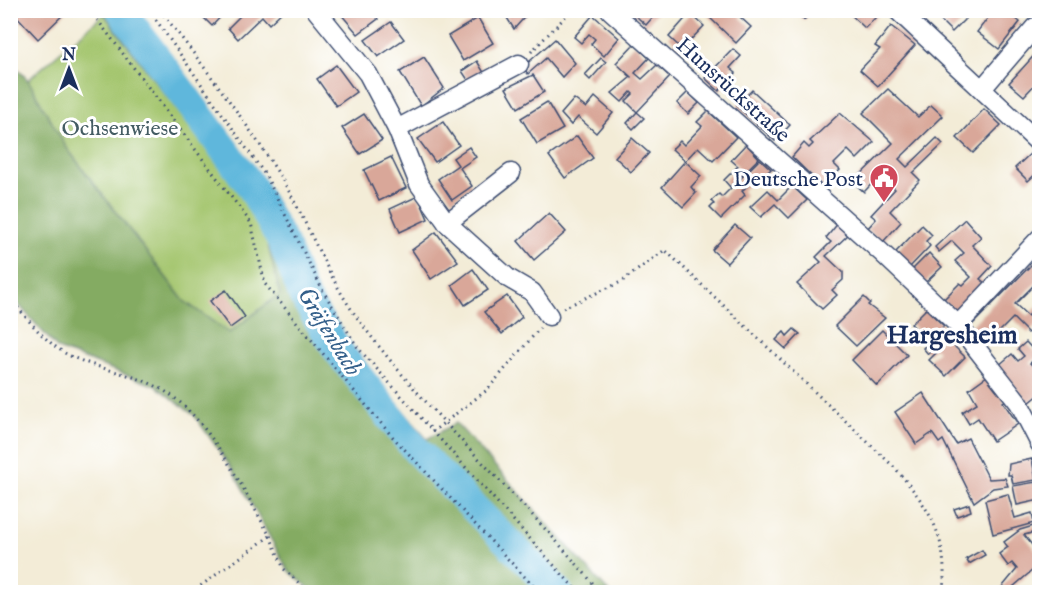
<svg xmlns="http://www.w3.org/2000/svg" width="1050" height="603" font-family="'IM FELL English',serif">
	<style>
		.green { fill: #a5c66f; stroke: #607a66; stroke-width: 1.5 }
		.forest { fill: #84ab62; stroke: #506d60; stroke-width: 1.5 }
		.lines { fill: none; stroke-linecap: round; stroke-linejoin: round }
		.river { stroke: #5fb7dc; stroke-width: 30 }
		.building { fill: #d9a799 }
		.minor-casing { stroke: #3b4b70; stroke-width: 21 }
		.path { stroke: #3b4b70; stroke-width: 3; stroke-dasharray: 1.5 4.5; stroke-linecap: butt }
		.minor { stroke: #fff; stroke-width: 18 }
		.labels { text-anchor: middle; stroke-width: 6; stroke-linejoin: round; paint-order: stroke }
		.street-label { font-size: 22px; fill: #1b2f5e; stroke: #fff }
		.park-label { font-size: 22px; fill: #445c63; stroke: #fff }
		.poi-label { font-size: 22px; fill: #1b2f5e; stroke: #fff; text-anchor: end }
		.water-label { font-size: 24px; font-style: italic; fill: #335f8a; stroke: #fff }
		.quarter-label { font-size: 26px; font-weight: bold; fill: #1b2f5e; stroke: #fff }
	</style>
	<rect width="100%" height="100%" fill="#fff"/>
	<filter id="ink" filterUnits="userSpaceOnUse"><feTurbulence type="fractalNoise" baseFrequency=".0167" numOctaves="2"/><feDisplacementMap in="SourceGraphic" scale="12" xChannelSelector="R" yChannelSelector="G"/><feConvolveMatrix kernelMatrix="1 2 1 2 8 2 1 2 1" color-interpolation-filters="sRGB"/></filter>
	<filter id="wash" filterUnits="userSpaceOnUse"><feTurbulence type="fractalNoise" baseFrequency=".008" numOctaves="4" result="noise"/><feDisplacementMap in="SourceGraphic" scale="24" xChannelSelector="R" yChannelSelector="G"/><feGaussianBlur stdDeviation="1.35" result="paint"/><feColorMatrix in="noise" values="0 0 0 0 0 0 0 0 0 0 0 0 0 0 0 0 0 1.4 0 .05"/><feComposite in="paint" operator="in"/></filter>
	<g filter="url(#wash)">
		<rect width="100%" height="100%" fill="#f3ecd7"/>
		<!-- green -->
		<path class="green" d="M 104,14 L 262,221 L 280,294 L 229,333 L 184,301 L 66,147 L 28,80 Z"/>
		<!-- forest -->
		<path class="forest" d="M 108,10 L 131,11 L 262,181 L 326,309 L 352,350 L 427,439 L 456,423 L 609,592 L 314,592 L 288,570 L 232,469 L 194,415 L 156,386 L 58,349 L 11,296 L 11,62 L 28,80 L 66,147 L 184,301 L 229,333 L 280,294 L 262,221 L 104,14 Z"/>
		<g class="lines">
			<!-- river -->
			<path class="river" d="M 121,10 L 251,186 L 283,243 L 304,297 L 339,352 L 417,451 L 558,592"/>
		</g>
		<g id="blocks">
			<!-- building -->
			<g class="building">
				<path d="M 11,10 L 68,10 L 38,39 Z"/>
				<path d="M 196,10 L 227,10 L 212,26 Z"/>
				<path d="M 246,10 L 284,10 L 269,24 L 262,16 L 238,39 L 228,28 Z"/>
				<path d="M 343,10 L 371,10 L 378,19 L 358,34 L 340,13 Z"/>
				<path d="M 502,10 L 531,10 L 514,29 Z"/>
				<path d="M 629,10 L 659,10 L 646,25 Z"/>
				<path d="M 713,10 L 747,10 L 740,17 L 751,27 L 736,43 L 708,16 Z"/>
				<path d="M 793,10 L 813,10 L 804,20 Z"/>
				<path d="M 846,10 L 879,10 L 881,12 L 865,28 Z"/>
				<path d="M 938,10 L 974,10 L 952,32 L 934,14 Z"/>
				<path d="M 994,10 L 1005,10 L 1020,22 L 999,49 L 977,32 Z"/>
				<path d="M 690,13 L 704,26 L 682,49 L 669,37 Z"/>
				<path d="M 593,15 L 619,38 L 604,56 L 591,44 L 595,39 L 589,34 L 581,43 L 574,37 Z"/>
				<path d="M 478,18 L 493,43 L 463,61 L 448,36 Z"/>
				<path d="M 391,22 L 404,39 L 378,57 L 365,40 Z"/>
				<path d="M 891,26 L 915,45 L 878,86 L 860,70 L 880,49 L 875,46 Z"/>
				<path d="M 555,39 L 575,63 L 562,77 L 546,58 L 528,74 L 523,67 Z"/>
				<path d="M 634,44 L 649,58 L 635,73 L 642,79 L 657,65 L 670,77 L 637,112 L 626,101 L 633,94 L 631,92 L 622,102 L 612,93 L 631,77 L 616,63 Z"/>
				<path d="M 733,49 L 741,56 L 730,68 L 736,73 L 719,91 L 705,78 Z"/>
				<path d="M 1040,49 L 1040,79 L 1024,96 L 1009,83 Z"/>
				<path d="M 424,57 L 444,88 L 421,106 L 400,72 Z"/>
				<path d="M 601,58 L 606,62 L 590,80 L 585,75 Z"/>
				<path d="M 477,61 L 486,76 L 472,86 L 462,71 Z"/>
				<path d="M 336,65 L 356,92 L 336,106 L 317,79 Z"/>
				<path d="M 533,75 L 544,92 L 518,108 L 506,88 Z"/>
				<path d="M 888,89 L 918,117 L 931,105 L 943,116 L 899,159 L 907,167 L 937,138 L 943,144 L 913,173 L 920,180 L 890,211 L 901,222 L 882,243 L 867,229 L 876,219 L 871,215 L 895,189 L 880,175 L 864,192 L 853,182 L 893,143 L 863,113 Z"/>
				<path d="M 752,90 L 790,125 L 775,141 L 737,106 Z"/>
				<path d="M 688,92 L 699,103 L 688,114 L 677,103 Z"/>
				<path d="M 595,97 L 613,113 L 596,133 L 578,117 L 571,125 L 561,114 L 574,99 L 586,108 Z"/>
				<path d="M 547,102 L 563,129 L 537,144 L 521,118 Z"/>
				<path d="M 984,109 L 1001,125 L 973,153 L 957,138 Z"/>
				<path d="M 708,111 L 736,137 L 713,161 L 698,147 L 685,161 L 672,149 L 680,141 L 684,145 L 702,126 L 697,122 Z"/>
				<path d="M 637,112 L 644,118 L 633,129 L 627,123 Z"/>
				<path d="M 840,113 L 874,142 L 857,159 L 848,150 L 834,164 L 840,170 L 823,187 L 792,157 L 804,143 L 809,148 L 813,144 L 810,141 Z"/>
				<path d="M 364,114 L 382,140 L 360,154 L 342,128 Z"/>
				<path d="M 443,122 L 459,145 L 435,162 L 418,139 Z"/>
				<path d="M 577,136 L 593,158 L 565,178 L 549,156 Z"/>
				<path d="M 632,138 L 649,153 L 631,172 L 615,157 Z"/>
				<path d="M 746,144 L 759,158 L 730,187 L 724,180 L 738,166 L 731,160 Z"/>
				<path d="M 469,147 L 476,157 L 460,168 L 472,186 L 452,200 L 438,179 L 458,165 L 453,158 Z"/>
				<path d="M 1031,153 L 1040,162 L 1040,170 L 1028,181 L 1015,168 Z"/>
				<path d="M 391,157 L 406,188 L 379,201 L 364,170 Z"/>
				<path d="M 760,159 L 771,169 L 757,183 L 754,179 L 742,191 L 745,195 L 721,219 L 710,208 L 714,204 L 711,201 L 719,194 L 722,197 Z"/>
				<path d="M 685,161 L 701,176 L 691,187 L 696,193 L 683,207 L 662,187 Z"/>
				<path d="M 792,186 L 807,200 L 789,218 L 775,204 L 761,217 L 750,207 L 768,190 L 778,200 Z"/>
				<path d="M 418,196 L 428,219 L 400,232 L 390,209 Z"/>
				<path d="M 549,213 L 566,232 L 534,260 L 518,241 Z"/>
				<path d="M 965,219 L 981,237 L 972,245 L 992,266 L 980,279 L 988,285 L 959,316 L 943,300 L 960,283 L 963,285 L 971,277 L 955,261 L 964,253 L 952,241 L 939,252 L 935,247 Z"/>
				<path d="M 839,222 L 850,233 L 826,256 L 843,272 L 843,280 L 832,290 L 837,295 L 822,309 L 797,284 L 821,262 L 816,257 L 831,242 L 826,238 Z"/>
				<path d="M 735,225 L 750,238 L 727,263 L 712,250 Z"/>
				<path d="M 922,225 L 932,235 L 926,241 L 930,246 L 909,268 L 894,254 Z"/>
				<path d="M 436,232 L 458,261 L 431,279 L 412,250 Z"/>
				<path d="M 929,253 L 942,267 L 925,283 L 912,270 Z"/>
				<path d="M 1034,262 L 1040,268 L 1040,279 L 1015,304 L 1028,316 L 1040,304 L 1040,321 L 1028,333 L 1013,318 L 987,344 L 970,327 Z"/>
				<path d="M 473,269 L 488,290 L 465,305 L 452,285 Z"/>
				<path d="M 226,290 L 245,317 L 230,328 L 210,301 Z"/>
				<path d="M 507,296 L 522,317 L 502,334 L 484,312 Z"/>
				<path d="M 864,297 L 870,303 L 868,305 L 885,318 L 856,346 L 835,326 Z"/>
				<path d="M 926,309 L 944,326 L 934,336 L 940,342 L 945,337 L 965,357 L 946,376 L 929,360 L 938,351 L 934,348 L 928,354 L 923,348 L 929,342 L 911,324 Z"/>
				<path d="M 794,329 L 800,334 L 786,349 L 776,340 L 784,332 L 787,336 Z"/>
				<path d="M 882,330 L 907,355 L 877,386 L 852,360 Z"/>
				<path d="M 1026,342 L 1039,356 L 1030,363 L 1032,365 L 1040,361 L 1040,394 L 1029,403 L 998,366 L 1012,354 L 1018,361 L 1024,356 L 1018,349 Z"/>
				<path d="M 987,376 L 1006,400 L 1003,402 L 1018,424 L 993,441 L 978,418 L 969,424 L 962,412 L 977,403 L 969,389 Z"/>
				<path d="M 923,393 L 956,444 L 968,438 L 989,479 L 1005,478 L 1008,486 L 993,488 L 974,502 L 943,440 L 939,443 L 932,433 L 916,444 L 895,412 Z"/>
				<path d="M 1032,459 L 1036,480 L 1013,484 L 1011,475 L 1008,475 L 1009,464 Z"/>
				<path d="M 1036,482 L 1040,500 L 1017,505 L 1013,486 Z"/>
				<path d="M 1008,494 L 1015,518 L 1032,513 L 1034,523 L 993,534 L 985,500 Z"/>
				<path d="M 969,504 L 971,511 L 957,516 L 954,509 Z"/>
				<path d="M 1040,524 L 1040,531 L 1024,535 L 1040,555 L 1040,564 L 1007,592 L 998,592 L 1017,569 L 1012,563 L 1008,566 L 999,554 L 1008,547 L 1004,542 L 1020,530 Z"/>
				<path d="M 982,550 L 985,555 L 969,564 L 966,559 Z"/>
			</g>
		</g>
	</g>
	<g filter="url(#ink)">
		<use href="#blocks" fill-opacity="0" stroke="#3b4b70" stroke-width="1.5"/>
		<g class="lines">
			<!-- minor casing -->
			<g class="minor-casing">
				<g id="minor">
					<path d="M 316,10 L 368,74 L 397,129 L 419,184 L 447,223 L 508,278 L 532,292 L 549,316"/>
					<path d="M 610,10 L 881,252 L 958,325 L 1019,403 L 1040,444"/>
					<path d="M 897,10 L 1040,144"/>
					<path d="M 982,89 L 1035,27"/>
					<path d="M 397,129 L 519,64"/>
					<path d="M 447,223 L 511,173"/>
					<path d="M 958,325 L 1040,238"/>
				</g>
			</g>
			<!-- path -->
			<g class="path">
				<path d="M 90,10 L 251,223 L 265,284 L 390,434 L 539,592"/>
				<path d="M 149,10 L 266,176 L 323,291 L 358,348 L 578,592"/>
				<path d="M 160,10 C 202,64 244,118 280,176 C 307,220 327,276 356,316 C 428,416 523,497 600,592"/>
				<path d="M 531,52 L 572,10"/>
				<path d="M 10,298 C 29,321 49,348 77,359 C 105,371 136,374 163,390 C 209,417 244,491 270,536 L 192,592"/>
				<path d="M 563,308 L 621,282 L 665,250 L 894,467 C 929,507 949,537 943,592"/>
				<path d="M 432,432 L 487,390 L 540,328"/>
				<path d="M 270,536 L 284,569 L 308,592"/>
			</g>
			<!-- minor -->
			<use href="#minor" class="minor"/>
		</g>
	</g>
	<!-- icons -->
	<defs>
		<g id="civic-pin" transform="scale(1.5)"><path d="M0 17L-7.5 6A9.5 9.5 0 1 1 7.5 6Z" fill="#d1495b" stroke="#fff"/><path d="M-.6-6.5H3V-4.5H.6V-3L4-1V1h2V6H-6V1h2V-1L-.6-3ZM-1.2 2.5V6h2.4V2.5Z" fill="#fff"/></g>
	</defs>
	<g fill-rule="evenodd">
		<use href="#civic-pin" x="884" y="178"/>
	</g>
	<g class="labels">
		<!-- street labels -->
		<g class="street-label">
			<text transform="translate(734 89) rotate(42)" y="8">Hunsrückstraße</text>
		</g>
		<!-- park labels -->
		<g class="park-label">
			<text x="120" y="135">Ochsenwiese</text>
		</g>
		<!-- poi labels -->
		<g class="poi-label">
			<text x="863" y="186">Deutsche Post</text>
		</g>
		<!-- water labels -->
		<g class="water-label">
			<text transform="translate(330 331) rotate(58)" y="8">Gräfenbach</text>
		</g>
		<!-- quarter labels -->
		<g class="quarter-label">
			<text x="952" y="343">Hargesheim</text>
		</g>
	</g>
	<!-- margin -->
	<rect width="1050" height="603" fill="none" stroke="#fff" stroke-width="36"/>
	<!-- north arrow -->
	<g transform="translate(69 69)" stroke="#ffffff" stroke-width="4.5" paint-order="stroke">
	<path d="M0-4.5L10 22L0 15L-10 22Z" fill="#1b2f5e"/>
	<text y="-9" font-size="16" font-weight="bold" text-anchor="middle" fill="#1b2f5e">N</text>
	</g>
</svg>
